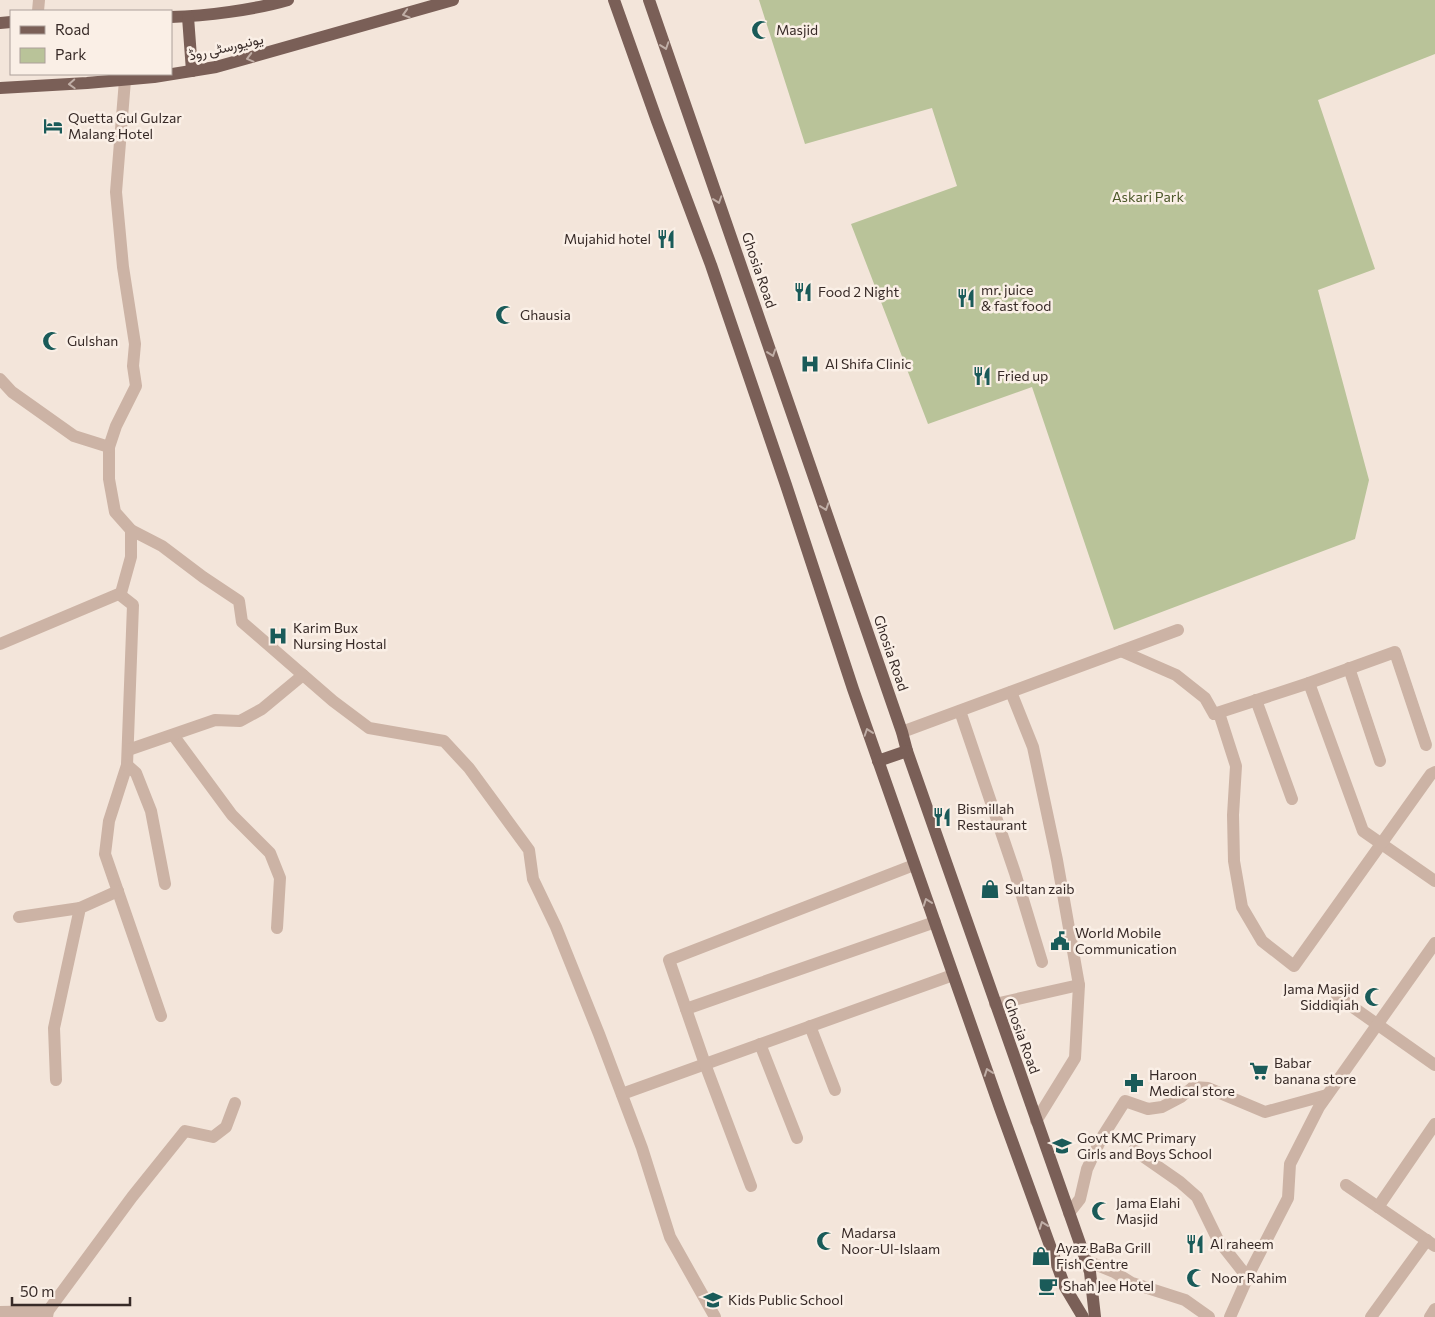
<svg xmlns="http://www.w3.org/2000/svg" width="1435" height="1317" font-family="Commissioner,Vazirmatn,sans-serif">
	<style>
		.green { fill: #b9c399 }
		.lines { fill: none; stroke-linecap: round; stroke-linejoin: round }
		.minor { stroke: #ccb3a5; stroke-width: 12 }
		.major { stroke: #7a5f57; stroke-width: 12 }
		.oneway { stroke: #c0aea6 }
		.labels { text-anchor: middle; stroke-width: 5; stroke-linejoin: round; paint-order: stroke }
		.poi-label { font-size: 14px; fill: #372a27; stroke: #faefe6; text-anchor: start }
		.street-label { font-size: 14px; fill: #372a27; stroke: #faefe6 }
		.park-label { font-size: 14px; fill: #4b5729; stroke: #faefe6 }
	</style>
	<rect width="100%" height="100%" fill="#f3e5da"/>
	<!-- green -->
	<path class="green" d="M 759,0 L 1435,0 L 1435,54 L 1318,100 L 1375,269 L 1318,290 L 1369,480 L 1355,539 L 1114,630 L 1032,387 L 928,424 L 851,224 L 957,186 L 932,108 L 805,144 Z"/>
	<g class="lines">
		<!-- minor -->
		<g class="minor">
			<path d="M 38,11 L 39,0"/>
			<path d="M 125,80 L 116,192 L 123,267 L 135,344 L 133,366 L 136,386 L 116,426 L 109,447 L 109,479 L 115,512 L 131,530 L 162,546 L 203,577 L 239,601 L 242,622 L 333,701 L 369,728 L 444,741 L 469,768 L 529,850 L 533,879 L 556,927 L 599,1034 L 642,1148 L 670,1237 L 715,1317"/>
			<path d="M 0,379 L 12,392 L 74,436 L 109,447"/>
			<path d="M 119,594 L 133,605 L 127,765 L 109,821 L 105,854 L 161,1016"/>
			<path d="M 0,644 L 121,593 L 131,557 L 131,530"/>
			<path d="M 1121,651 L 1176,675 L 1205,698 L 1214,714 L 1309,683 L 1363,831 L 1435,881"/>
			<path d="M 1349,668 L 1380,761"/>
			<path d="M 1309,683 L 1395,652 L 1426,745"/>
			<path d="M 1011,692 L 1033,747 L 1057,860 L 1079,985 L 1075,1058 L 1036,1121"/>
			<path d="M 1256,700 L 1292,799"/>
			<path d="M 960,711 L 1015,873 L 1042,962"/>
			<path d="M 1219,713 L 1236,766 L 1233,815 L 1234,861 L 1242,907 L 1262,941 L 1294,966 L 1431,774 L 1435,772"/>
			<path d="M 902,732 L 1178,630"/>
			<path d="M 173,735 L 232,815 L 270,853 L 280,878 L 277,928"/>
			<path d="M 128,750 L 215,720 L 240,721 L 262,709 L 303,675"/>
			<path d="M 127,765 L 136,773 L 151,811 L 165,884"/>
			<path d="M 19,917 L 80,908"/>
			<path d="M 1337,996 L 1435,1065"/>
			<path d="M 995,1004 L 1079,985"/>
			<path d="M 686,1009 L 935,922"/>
			<path d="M 810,1026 L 835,1090"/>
			<path d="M 760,1044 L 797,1138"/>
			<path d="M 56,1080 L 54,1028 L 80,908 L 118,891"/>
			<path d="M 622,1094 L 953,975"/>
			<path d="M 1134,1150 L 1180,1182 L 1197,1197 L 1218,1240 L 1248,1278"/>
			<path d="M 1346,1185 L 1435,1246"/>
			<path d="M 751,1186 L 705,1064 L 669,960 L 914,865"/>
			<path d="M 1378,1207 L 1435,1124"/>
			<path d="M 1069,1213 L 1080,1199 L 1087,1169 L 1101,1139 L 1125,1101 L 1148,1109 L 1162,1107 L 1181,1097 L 1193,1087 L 1208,1088 L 1265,1112 L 1327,1095"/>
			<path d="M 1085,1260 L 1114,1272 L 1132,1283 L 1185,1300 L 1209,1317"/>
			<path d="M 0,1312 L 48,1311"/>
			<path d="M 47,1317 L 48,1311 L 132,1197 L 185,1131 L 213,1137 L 226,1127 L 235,1103"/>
			<path d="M 1230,1317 L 1250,1272 L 1288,1198 L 1290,1164 L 1319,1107 L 1435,943"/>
			<path d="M 1371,1317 L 1427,1240"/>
			<path d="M 1430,1317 L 1435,1309"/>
		</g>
		<!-- major -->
		<g class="major">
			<path d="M 614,0 L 657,121 L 711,265 L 786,485 L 853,689 L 1000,1108 L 1065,1287 L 1083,1317"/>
			<path d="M 649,0 L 902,732 L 907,751 L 1090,1272 L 1095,1317"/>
			<path d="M 171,17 C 206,16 254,10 288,0"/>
			<path d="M 188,17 L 192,71"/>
			<path d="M 0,23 L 11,22"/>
			<path d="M 0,88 L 87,83 L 154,77 L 216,67 L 453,0"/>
			<path d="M 878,761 L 907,751"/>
		</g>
	</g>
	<!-- one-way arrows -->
	<defs><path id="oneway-chevron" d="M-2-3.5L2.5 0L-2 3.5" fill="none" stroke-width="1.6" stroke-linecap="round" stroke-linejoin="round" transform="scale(1.25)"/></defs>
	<g class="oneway">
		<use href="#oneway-chevron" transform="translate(406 14) rotate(164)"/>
		<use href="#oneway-chevron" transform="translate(665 46) rotate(71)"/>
		<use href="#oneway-chevron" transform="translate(250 58) rotate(165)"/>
		<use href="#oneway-chevron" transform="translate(72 84) rotate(177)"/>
		<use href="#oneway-chevron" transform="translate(718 200) rotate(71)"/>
		<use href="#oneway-chevron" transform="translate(772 353) rotate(71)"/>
		<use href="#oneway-chevron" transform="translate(825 507) rotate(71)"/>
		<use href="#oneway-chevron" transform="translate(868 732) rotate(-109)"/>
		<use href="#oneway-chevron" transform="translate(927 902) rotate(-110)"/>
		<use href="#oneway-chevron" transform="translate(988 1072) rotate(-110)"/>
		<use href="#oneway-chevron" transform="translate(1043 1225) rotate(-110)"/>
	</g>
	<!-- icons -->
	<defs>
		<g id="mosque-bare" transform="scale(1.5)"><path d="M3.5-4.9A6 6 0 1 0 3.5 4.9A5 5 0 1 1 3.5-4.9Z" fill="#1a5b59" stroke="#faefe6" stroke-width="2.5" paint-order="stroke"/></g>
		<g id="hotel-bare" transform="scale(1.5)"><path d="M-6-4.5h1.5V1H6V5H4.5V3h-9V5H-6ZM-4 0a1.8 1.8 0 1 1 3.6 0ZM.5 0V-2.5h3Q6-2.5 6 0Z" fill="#1a5b59" stroke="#faefe6" stroke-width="2.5" paint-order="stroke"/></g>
		<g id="restaurant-bare" transform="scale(1.5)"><path d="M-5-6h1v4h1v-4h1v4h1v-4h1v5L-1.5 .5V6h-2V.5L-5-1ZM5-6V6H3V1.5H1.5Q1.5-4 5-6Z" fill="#1a5b59" stroke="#faefe6" stroke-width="2.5" paint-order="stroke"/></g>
		<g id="hospital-bare" transform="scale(1.5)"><path d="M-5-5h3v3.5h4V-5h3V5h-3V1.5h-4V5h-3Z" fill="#1a5b59" stroke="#faefe6" stroke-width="2.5" paint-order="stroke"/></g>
		<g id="shop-bare" transform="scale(1.5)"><path d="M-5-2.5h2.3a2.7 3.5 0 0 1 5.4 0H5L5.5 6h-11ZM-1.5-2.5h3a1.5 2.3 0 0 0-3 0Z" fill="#1a5b59" stroke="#faefe6" stroke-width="2.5" paint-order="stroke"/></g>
		<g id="civic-bare" transform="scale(1.5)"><path d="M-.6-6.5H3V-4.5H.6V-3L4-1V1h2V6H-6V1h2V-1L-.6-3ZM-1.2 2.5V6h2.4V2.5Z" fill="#1a5b59" stroke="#faefe6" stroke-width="2.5" paint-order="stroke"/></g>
		<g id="supermarket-bare" transform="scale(1.5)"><path d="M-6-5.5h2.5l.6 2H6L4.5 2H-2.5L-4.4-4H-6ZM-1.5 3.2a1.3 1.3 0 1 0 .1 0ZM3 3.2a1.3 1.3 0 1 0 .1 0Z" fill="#1a5b59" stroke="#faefe6" stroke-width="2.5" paint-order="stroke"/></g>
		<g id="pharmacy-bare" transform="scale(1.5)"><path d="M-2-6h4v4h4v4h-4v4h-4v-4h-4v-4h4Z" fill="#1a5b59" stroke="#faefe6" stroke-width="2.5" paint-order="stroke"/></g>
		<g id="school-bare" transform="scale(1.5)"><path d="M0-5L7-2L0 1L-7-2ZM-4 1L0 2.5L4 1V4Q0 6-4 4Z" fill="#1a5b59" stroke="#faefe6" stroke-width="2.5" paint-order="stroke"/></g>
		<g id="cafe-bare" transform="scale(1.5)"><path d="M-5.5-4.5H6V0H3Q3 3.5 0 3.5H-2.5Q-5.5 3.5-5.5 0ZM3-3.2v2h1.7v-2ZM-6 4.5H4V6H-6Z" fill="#1a5b59" stroke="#faefe6" stroke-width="2.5" paint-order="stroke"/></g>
	</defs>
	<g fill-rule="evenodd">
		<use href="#mosque-bare" x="761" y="30"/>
		<use href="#hotel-bare" x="53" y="126"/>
		<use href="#restaurant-bare" x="666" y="239"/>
		<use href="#restaurant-bare" x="803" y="292"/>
		<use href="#restaurant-bare" x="966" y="298"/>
		<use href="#mosque-bare" x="505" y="315"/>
		<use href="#mosque-bare" x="52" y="341"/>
		<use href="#hospital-bare" x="810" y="364"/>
		<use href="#restaurant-bare" x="982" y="376"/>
		<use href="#hospital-bare" x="278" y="636"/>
		<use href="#restaurant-bare" x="942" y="817"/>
		<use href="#shop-bare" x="990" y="889"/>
		<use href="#civic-bare" x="1060" y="941"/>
		<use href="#mosque-bare" x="1374" y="997"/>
		<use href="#supermarket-bare" x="1259" y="1071"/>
		<use href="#pharmacy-bare" x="1134" y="1083"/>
		<use href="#school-bare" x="1062" y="1146"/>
		<use href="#mosque-bare" x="1101" y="1211"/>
		<use href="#mosque-bare" x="826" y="1241"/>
		<use href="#restaurant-bare" x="1195" y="1244"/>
		<use href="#shop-bare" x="1041" y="1256"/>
		<use href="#mosque-bare" x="1196" y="1278"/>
		<use href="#cafe-bare" x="1048" y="1286"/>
		<use href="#school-bare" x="713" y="1300"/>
	</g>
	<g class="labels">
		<!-- poi labels -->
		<g class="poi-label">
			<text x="776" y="35">Masjid</text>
			<text x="68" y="123">Quetta Gul Gulzar<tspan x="68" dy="16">Malang Hotel</tspan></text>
			<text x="651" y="244" text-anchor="end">Mujahid hotel</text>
			<text x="981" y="295">mr. juice<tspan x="981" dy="16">&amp; fast food</tspan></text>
			<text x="818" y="297">Food 2 Night</text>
			<text x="520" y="320">Ghausia</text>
			<text x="67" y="346">Gulshan</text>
			<text x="825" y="369">Al Shifa Clinic</text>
			<text x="997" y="381">Fried up</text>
			<text x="293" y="633">Karim Bux<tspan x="293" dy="16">Nursing Hostal</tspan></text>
			<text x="957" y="814">Bismillah<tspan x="957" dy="16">Restaurant</tspan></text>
			<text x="1005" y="894">Sultan zaib</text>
			<text x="1075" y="938">World Mobile<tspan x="1075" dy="16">Communication</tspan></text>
			<text x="1359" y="994" text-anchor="end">Jama Masjid<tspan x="1359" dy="16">Siddiqiah</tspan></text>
			<text x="1274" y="1068">Babar<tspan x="1274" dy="16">banana store</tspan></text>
			<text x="1149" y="1080">Haroon<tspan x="1149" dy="16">Medical store</tspan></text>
			<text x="1077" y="1143">Govt KMC Primary<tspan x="1077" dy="16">Girls and Boys School</tspan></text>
			<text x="1116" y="1208">Jama Elahi<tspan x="1116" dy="16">Masjid</tspan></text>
			<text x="841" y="1238">Madarsa<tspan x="841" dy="16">Noor-Ul-Islaam</tspan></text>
			<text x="1210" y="1249">Al raheem</text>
			<text x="1056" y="1253">Ayaz BaBa Grill<tspan x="1056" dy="16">Fish Centre</tspan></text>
			<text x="1211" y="1283">Noor Rahim</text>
			<text x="1063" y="1291">Shah Jee Hotel</text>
			<text x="728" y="1305">Kids Public School</text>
		</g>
		<!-- street labels -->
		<g class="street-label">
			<text transform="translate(226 47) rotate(-13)" y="5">یونیورسٹی روڈ</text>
			<text transform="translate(759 270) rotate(71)" y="5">Ghosia Road</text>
			<text transform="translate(891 653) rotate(71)" y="5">Ghosia Road</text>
			<text transform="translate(1022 1036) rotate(70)" y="5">Ghosia Road</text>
		</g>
		<!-- park labels -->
		<g class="park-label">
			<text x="1148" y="202">Askari Park</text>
		</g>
	</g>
	<!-- legend -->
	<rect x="10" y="10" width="162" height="65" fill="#faefe6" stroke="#aca09a"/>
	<rect x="20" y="26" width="25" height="8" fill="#7a5f57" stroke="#aca09a"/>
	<text x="55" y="35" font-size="15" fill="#372a27">Road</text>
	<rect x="20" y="48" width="25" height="15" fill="#b9c399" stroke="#aca09a"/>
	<text x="55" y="60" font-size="15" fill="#372a27">Park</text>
	<!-- scale -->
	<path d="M12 1297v8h118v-8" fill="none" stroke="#372a27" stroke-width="2.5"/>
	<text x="20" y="1297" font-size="15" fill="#372a27" stroke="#faefe6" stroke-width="4" paint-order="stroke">50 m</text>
</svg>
